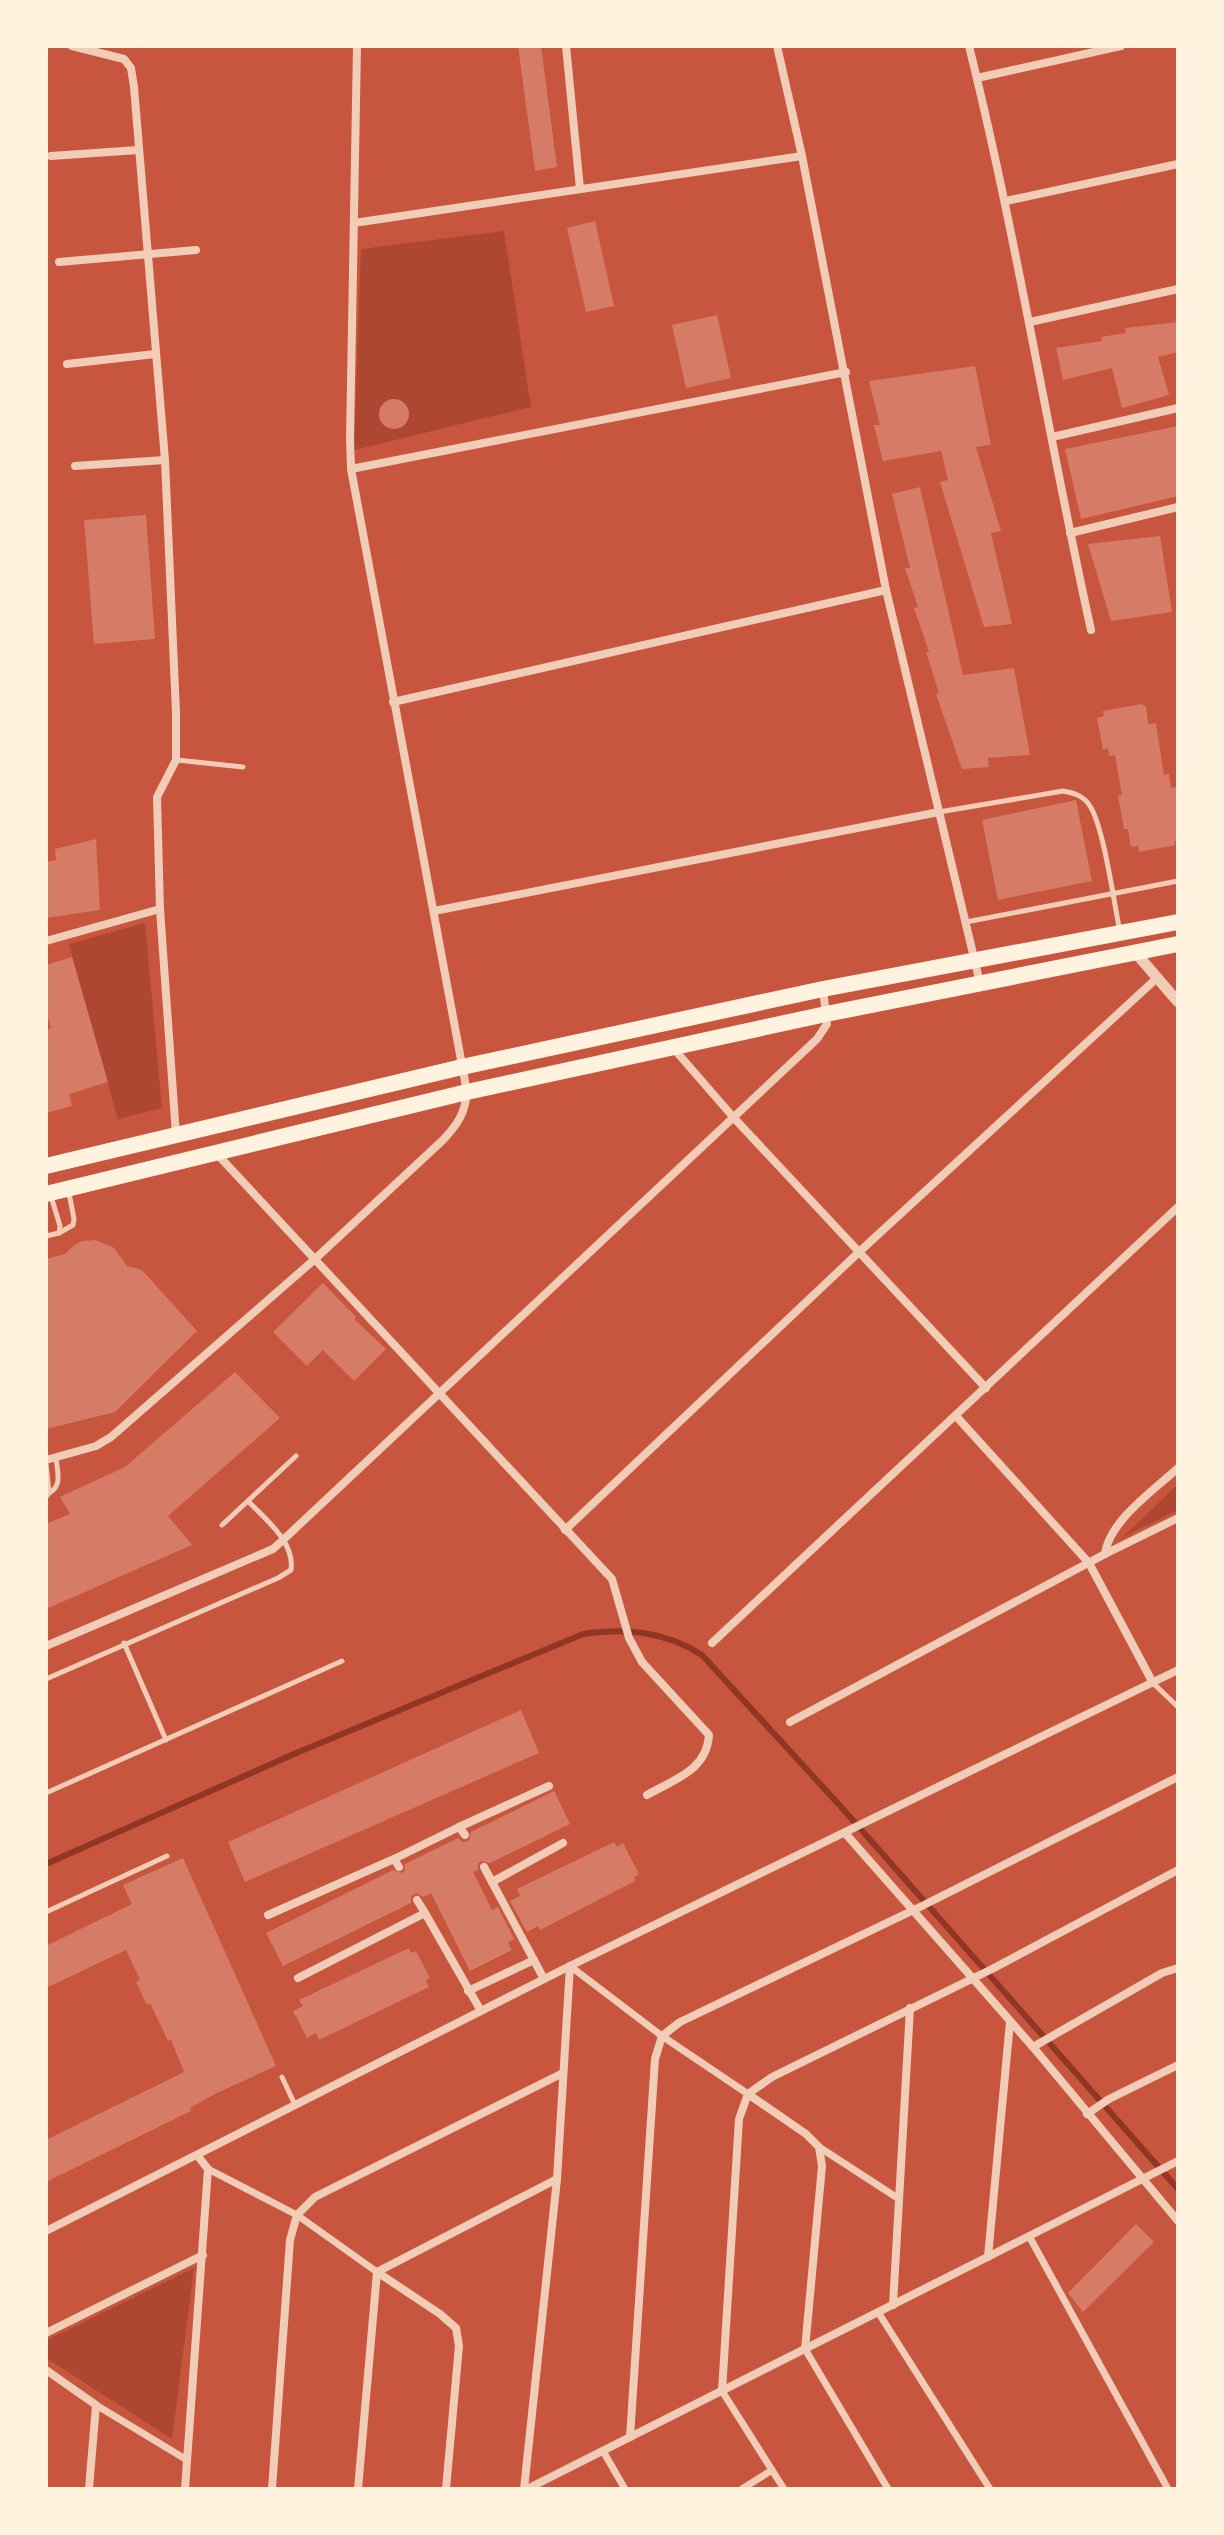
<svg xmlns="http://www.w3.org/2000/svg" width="1224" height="2535" font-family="'PT Sans',sans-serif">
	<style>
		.green { fill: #ae4732 }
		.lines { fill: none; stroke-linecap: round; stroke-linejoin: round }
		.stream { stroke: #8f3625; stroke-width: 6 }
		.building { fill: #d67c66 }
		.service { stroke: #f1ccb7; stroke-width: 5 }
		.pedestrian { stroke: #f1ccb7; stroke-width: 7 }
		.minor { stroke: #f1ccb7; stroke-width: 8 }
		.tertiary { stroke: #f1ccb7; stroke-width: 11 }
		.trunk { stroke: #fff3e0; stroke-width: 16 }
	</style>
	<rect width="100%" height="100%" fill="#c8553d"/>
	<!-- green -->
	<g class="green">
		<path d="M 504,231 L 531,407 L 354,450 L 361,249 Z"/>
		<path d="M 145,923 L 162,1108 L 118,1119 L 69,944 Z"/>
		<path d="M 1178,1484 L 1178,1510 L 1123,1537 Z"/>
		<path d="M 194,2268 L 172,2439 L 46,2358 L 47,2340 Z"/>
	</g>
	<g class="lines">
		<!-- stream -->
		<path class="stream" d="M 46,1864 L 294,1754 L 583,1634 C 626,1628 665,1631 702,1655 L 843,1809 L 1178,2189"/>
	</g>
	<!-- building -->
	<g class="building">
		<path d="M 518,46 L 541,46 L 557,167 L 535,171 Z"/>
		<path d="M 595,221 L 614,306 L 586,312 L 567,228 Z"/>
		<path d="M 717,315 L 731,378 L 686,388 L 672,325 Z"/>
		<path d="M 1178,322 L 1178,352 L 1158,357 L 1169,395 L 1122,408 L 1112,368 L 1063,380 L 1056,348 L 1102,341 L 1101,337 L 1126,333 L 1125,328 Z"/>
		<path d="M 975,366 L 991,445 L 976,447 L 1001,531 L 991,533 L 1012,624 L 984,627 L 940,482 L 948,480 L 941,451 L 883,461 L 874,425 L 880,425 L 869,381 Z"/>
		<circle cx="394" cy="414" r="15"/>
		<path d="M 1178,426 L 1178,496 L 1081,519 L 1065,449 Z"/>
		<path d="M 920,487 L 963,675 L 1014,668 L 1030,755 L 988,758 L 989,767 L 962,769 L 936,694 L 939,693 L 926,652 L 929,652 L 914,608 L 918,607 L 905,568 L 910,568 L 892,494 Z"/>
		<path d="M 146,515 L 155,639 L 94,644 L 84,520 Z"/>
		<path d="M 1160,536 L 1172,612 L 1111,621 L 1088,544 Z"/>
		<path d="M 1141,704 L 1146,706 L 1148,724 L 1156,723 L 1164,775 L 1169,774 L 1171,788 L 1176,787 L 1178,840 L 1175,841 L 1175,845 L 1139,852 L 1138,846 L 1131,847 L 1128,829 L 1124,829 L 1118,796 L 1122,795 L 1115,755 L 1109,756 L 1108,748 L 1103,750 L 1097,718 L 1104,716 L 1103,711 Z"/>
		<path d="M 1076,800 L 1092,881 L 998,900 L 982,820 Z"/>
		<path d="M 96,839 L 100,910 L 46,918 L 46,862 L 56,860 L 55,849 Z"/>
		<path d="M 72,957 L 108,1082 L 69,1094 L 72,1106 L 46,1113 L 46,1030 L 51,1028 L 46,1012 L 46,965 Z"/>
		<path d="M 96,1240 L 114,1248 L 127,1266 L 142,1270 L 197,1331 L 115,1412 L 46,1429 L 46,1259 L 65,1254 L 73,1246 L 82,1241 Z"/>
		<path d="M 323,1283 L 356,1317 L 354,1319 L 386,1349 L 354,1381 L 323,1350 L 307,1366 L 273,1332 Z"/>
		<path d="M 235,1372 L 280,1418 L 168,1516 L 192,1545 L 46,1609 L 46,1524 L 70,1514 L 60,1497 L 125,1467 Z"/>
		<path d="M 521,1710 L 539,1753 L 245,1882 L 228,1842 Z"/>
		<path d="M 554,1791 L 570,1824 L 490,1863 L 481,1861 L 478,1864 L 478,1870 L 473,1872 L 492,1910 L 498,1907 L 514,1939 L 508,1942 L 512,1950 L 470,1971 L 431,1893 L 423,1897 L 416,1893 L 411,1896 L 411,1903 L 283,1966 L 266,1933 L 393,1870 L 402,1873 L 405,1870 L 405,1864 L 458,1838 L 463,1842 L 469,1841 L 471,1832 Z"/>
		<path d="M 614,1842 L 617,1847 L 623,1843 L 639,1874 L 634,1877 L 635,1881 L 540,1930 L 538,1926 L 527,1932 L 510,1901 L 520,1896 L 517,1889 Z"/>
		<path d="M 183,1858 L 276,2066 L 217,2093 L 190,2108 L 191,2111 L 46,2182 L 46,2140 L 184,2072 L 171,2040 L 168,2041 L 150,2003 L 147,2005 L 136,1982 L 140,1980 L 126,1950 L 46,1988 L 46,1946 L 132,1904 L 123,1885 Z"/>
		<path d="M 409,1948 L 411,1953 L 416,1951 L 430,1978 L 426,1980 L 429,1987 L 319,2040 L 316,2033 L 307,2038 L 293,2011 L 303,2006 L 299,2000 Z"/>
		<path d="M 1136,2224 L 1154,2242 L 1083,2312 L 1068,2293 Z"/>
	</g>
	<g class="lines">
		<!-- service -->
		<g class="service">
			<path d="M 177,760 L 243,767"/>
			<path d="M 939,812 L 1063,791 C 1074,793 1084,796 1090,806 C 1104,828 1114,903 1120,932"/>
			<path d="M 966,922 L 1178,881"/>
			<path d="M 59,1233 L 73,1225 L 74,1219 L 69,1193"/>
			<path d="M 46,1236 L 59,1233 L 60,1226 L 51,1196"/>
			<path d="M 46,1463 L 49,1493 L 46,1497"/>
			<path d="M 49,1493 C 63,1486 57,1471 56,1457"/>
			<path d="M 222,1525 L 296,1456"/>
			<path d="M 124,1643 L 166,1740"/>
			<path d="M 46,1679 L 278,1578 L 291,1570 C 295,1542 266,1520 248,1501"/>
			<path d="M 1153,1683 L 1178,1707"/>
			<path d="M 46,1793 L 342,1661"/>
			<path d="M 46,1912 L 167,1856"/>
			<path d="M 282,2077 L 295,2105"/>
		</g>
		<!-- pedestrian -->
		<g class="pedestrian">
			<path d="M 570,1966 L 662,2036 L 748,2094"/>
			<path d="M 819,2147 L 899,2199"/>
			<path d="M 208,2169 L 297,2215 L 377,2272"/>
			<path d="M 1029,2236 L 1168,2489"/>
			<path d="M 878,2312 L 990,2489"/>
			<path d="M 805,2349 L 888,2489"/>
			<path d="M 722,2391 L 784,2489"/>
			<path d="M 96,2405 L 187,2460"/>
			<path d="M 603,2451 L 625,2489"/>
			<path d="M 742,2489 L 772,2470"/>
		</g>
		<!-- minor -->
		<g class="minor">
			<path d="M 72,46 L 124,59 L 131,68 L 134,87 L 165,460 L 176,712 L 176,760 L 157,797 L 160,909 L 176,1135"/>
			<path d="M 566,46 L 580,189"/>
			<path d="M 777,46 L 802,156 L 886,590 L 980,983"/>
			<path d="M 969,46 C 1017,239 1048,436 1091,630"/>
			<path d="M 977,78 L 1121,46"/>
			<path d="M 51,156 L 138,150"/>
			<path d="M 1006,201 L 1178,164"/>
			<path d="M 354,223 L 802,156"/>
			<path d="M 59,262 L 196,250"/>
			<path d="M 1030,322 L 1178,289"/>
			<path d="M 67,364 L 155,354"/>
			<path d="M 1052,437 L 1178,408"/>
			<path d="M 75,466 L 165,460"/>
			<path d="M 351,469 L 846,372"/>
			<path d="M 1070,533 L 1178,507"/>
			<path d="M 393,702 L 886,590"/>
			<path d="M 434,911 L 939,812"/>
			<path d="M 46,941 L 160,909"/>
			<path d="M 674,1049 L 734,1118 L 986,1388"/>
			<path d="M 217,1154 L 612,1579 L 629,1638 L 642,1662 L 709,1735 C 707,1770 675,1779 647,1795"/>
			<path d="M 956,1416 L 1089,1563 L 1153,1683"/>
			<path d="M 46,1460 L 96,1446 L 111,1437 L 315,1259 L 443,1140 C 458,1124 465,1113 467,1092 L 351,469 L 350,438 L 357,46"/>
			<path d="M 565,1530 L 858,1253 L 1157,978"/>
			<path d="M 1105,1554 C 1109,1521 1154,1490 1178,1468"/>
			<path d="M 712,1643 L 1178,1207"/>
			<path d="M 46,1646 L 273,1549 L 283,1540 L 817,1039 L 827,1024 L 823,989"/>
			<path d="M 790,1722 L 1105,1554 L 1178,1518"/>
			<path d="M 845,1833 L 1033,2047 L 1178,2221"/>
			<path d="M 465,1835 L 459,1827 L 549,1786"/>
			<path d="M 394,1859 L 459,1827"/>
			<path d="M 484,1867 L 492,1882"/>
			<path d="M 417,1900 L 425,1913"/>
			<path d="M 268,1915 L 394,1859 L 399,1867"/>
			<path d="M 298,1978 L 425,1913 L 481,2011"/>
			<path d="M 544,1979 L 492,1882 L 563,1843"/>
			<path d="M 468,1991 L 534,1960"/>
			<path d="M 1033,2047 L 1162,1973 L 1178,1968"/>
			<path d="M 748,2094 L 806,2134 L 819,2147 L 822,2166 L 805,2349"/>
			<path d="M 1087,2114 L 1109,2099 L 1178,2065"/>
			<path d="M 46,2231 L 570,1966 L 1178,1670"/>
			<path d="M 988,2257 L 1010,2022"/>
			<path d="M 377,2272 L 440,2314 L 456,2328 L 459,2346 L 446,2489"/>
			<path d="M 377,2272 L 557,2179"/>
			<path d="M 893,2305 L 910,2008"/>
			<path d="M 46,2333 L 203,2255"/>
			<path d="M 46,2370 L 96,2405 L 89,2489"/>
			<path d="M 722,2391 L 739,2119 L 748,2094 L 772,2077 L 992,1969 L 1178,1870"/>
			<path d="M 630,2437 L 655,2059 L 662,2036 L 680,2022 L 920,1907 L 1178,1777"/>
			<path d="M 185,2489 L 208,2169 L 197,2155"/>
			<path d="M 272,2489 L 290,2240 L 297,2215 L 315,2197 L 561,2074"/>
			<path d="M 358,2489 L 377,2272"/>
			<path d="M 524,2489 L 557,2179 L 570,1966"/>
			<path d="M 527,2489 L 1178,2161"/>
		</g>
		<!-- tertiary -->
		<path class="tertiary" d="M 1135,952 L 1178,1002"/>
		<!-- trunk -->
		<g class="trunk">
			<path d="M 46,1166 L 462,1067 L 823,989 L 1178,922"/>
			<path d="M 46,1194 L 467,1092 L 826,1014 L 1178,944"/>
		</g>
	</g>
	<!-- border -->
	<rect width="1224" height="2535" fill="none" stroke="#fff3e0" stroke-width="96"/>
</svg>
